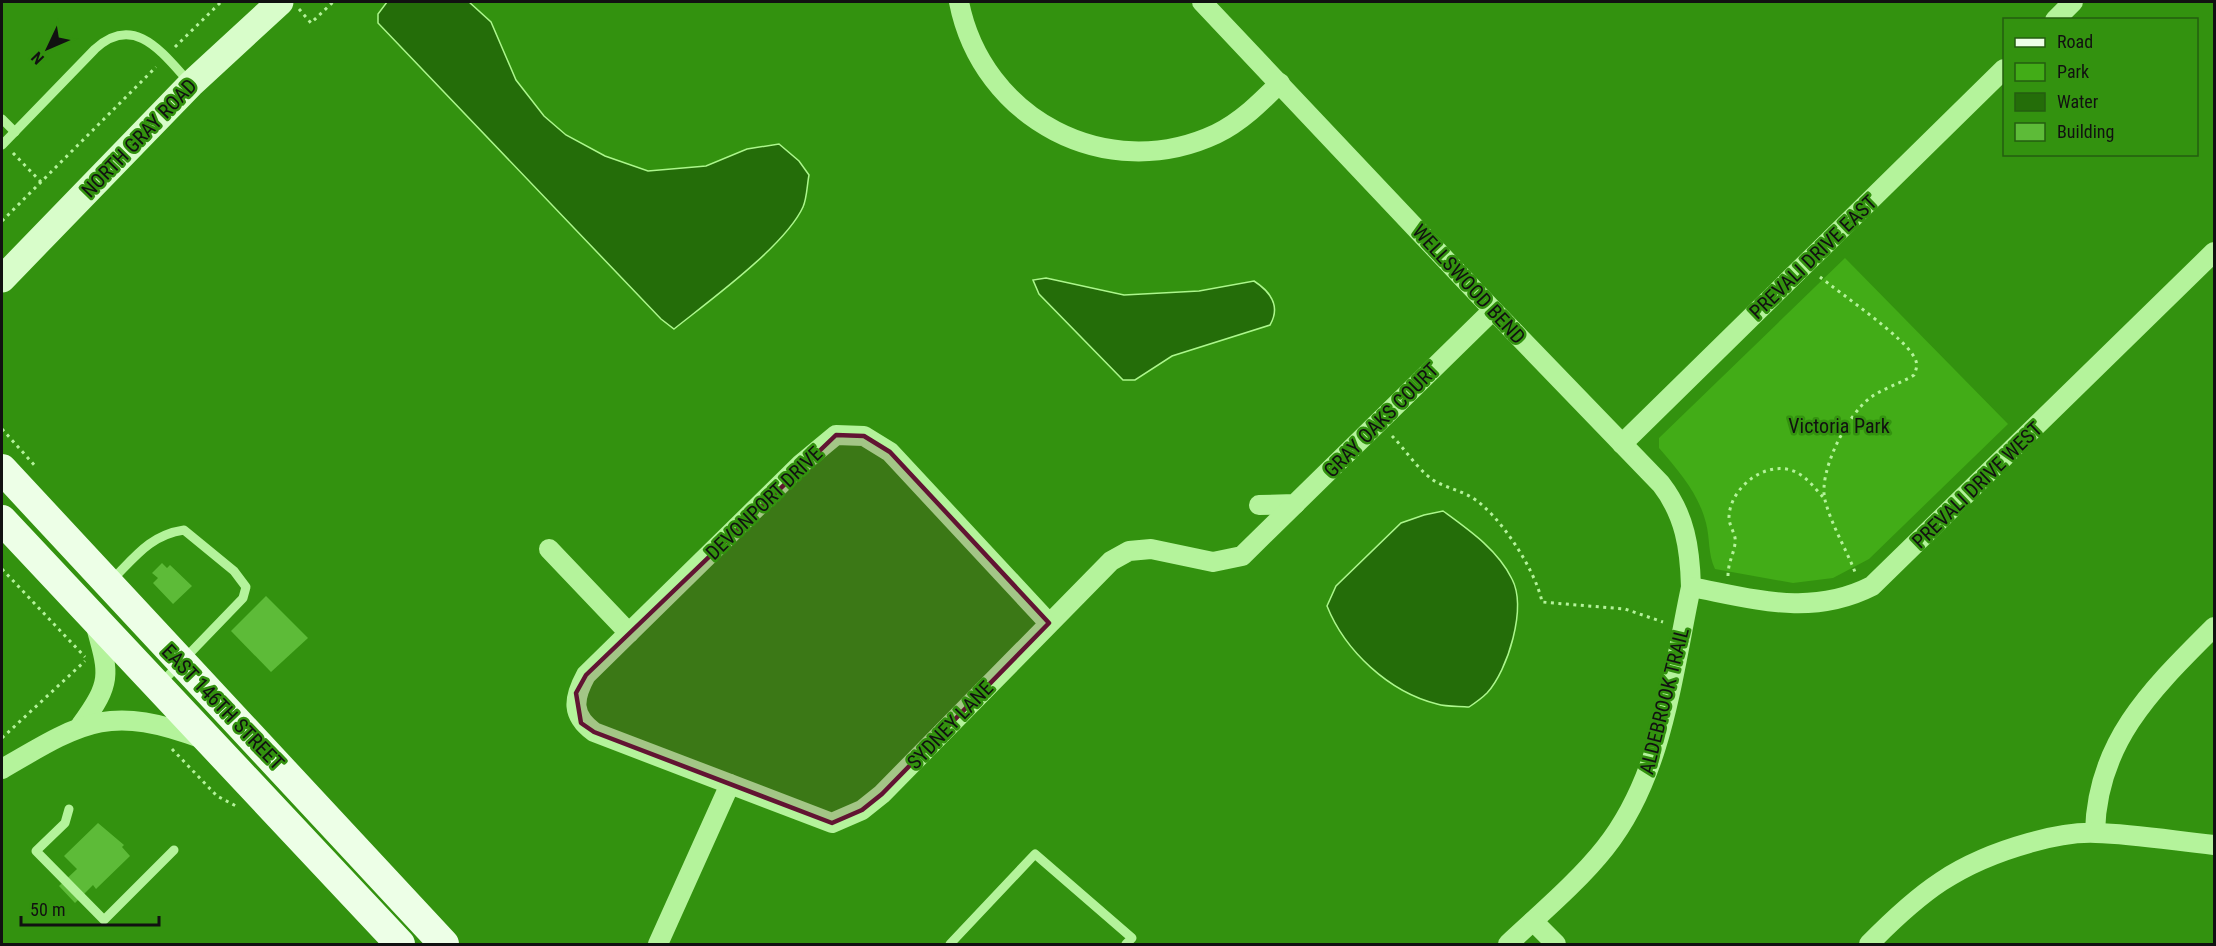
<svg xmlns="http://www.w3.org/2000/svg" width="2216" height="946" font-family="'Roboto Condensed',sans-serif">
	<style>
		.green { fill: #42ac17 }
		.water { fill: #246d09; stroke: #acf78c; stroke-width: 1.5 }
		.building { fill: #5dbb38 }
		.lines { fill: none; stroke-linecap: round; stroke-linejoin: round }
		.path { stroke: #b4f39b; stroke-width: 3; stroke-dasharray: 3 4.5; stroke-linecap: butt }
		.lane { stroke: #b4f39b; stroke-width: 9 }
		.street { stroke: #b4f39b; stroke-width: 20 }
		.secondary { stroke: #d8fdca; stroke-width: 27 }
		.primary { stroke: #edffe7; stroke-width: 30 }
		.marked { fill: #611432; fill-opacity: 0.2; stroke: #611432; stroke-width: 4.5; stroke-linejoin: round }
		.labels { text-anchor: middle; stroke-width: 5; stroke-linejoin: round; paint-order: stroke }
		.street-label { font-size: 20px; fill: #111; stroke: #33920f }
		.park-label { font-size: 20px; fill: #111; stroke: #33920f }
	</style>
	<rect width="100%" height="100%" fill="#33920f"/>
	<!-- green -->
	<path class="green" d="M 1845,258 L 2008,424 L 1869,559 L 1833,578 L 1793,583 L 1715,569 C 1708,555 1710,538 1706,523 C 1699,494 1678,470 1659,448 L 1659,438 Z"/>
	<!-- water -->
	<g class="water">
		<path d="M 387,2 L 469,2 L 491,22 L 516,80 L 544,116 L 566,135 L 605,156 L 648,171 L 706,166 L 747,149 L 779,144 L 799,161 L 809,175 C 807,185 807,198 803,207 C 785,246 709,301 674,329 L 661,319 L 378,23 L 378,14 Z"/>
		<path d="M 1046,278 L 1124,295 L 1199,291 L 1254,281 C 1271,292 1281,306 1270,325 L 1172,356 L 1135,380 L 1123,380 L 1039,294 L 1033,280 Z"/>
		<path d="M 1443,511 C 1469,530 1498,550 1512,579 C 1527,608 1508,670 1487,693 C 1482,698 1475,703 1469,707 C 1459,706 1447,707 1437,704 C 1389,692 1345,651 1327,606 L 1336,586 L 1401,523 L 1424,515 Z"/>
	</g>
	<!-- building -->
	<g class="building">
		<path d="M 162,563 L 167,568 L 170,565 L 192,586 L 173,604 L 153,583 L 158,578 L 152,573 Z"/>
		<path d="M 266,596 L 308,638 L 271,672 L 231,631 Z"/>
		<path d="M 98,823 L 124,845 L 122,847 L 130,856 L 96,889 L 93,885 L 75,903 L 59,886 L 77,869 L 64,856 Z"/>
	</g>
	<g class="lines">
		<!-- path -->
		<g class="path">
			<path d="M 299,9 L 311,23 L 333,2"/>
			<path d="M 175,47 L 221,2"/>
			<path d="M 13,153 L 41,182"/>
			<path d="M 2,221 L 156,67"/>
			<path d="M 1820,277 C 1840,293 1905,338 1914,357 C 1918,363 1917,368 1914,375 C 1900,384 1883,388 1870,398 C 1847,415 1818,472 1825,500 C 1831,524 1846,549 1855,572"/>
			<path d="M 2,429 L 36,467"/>
			<path d="M 1392,436 C 1405,449 1418,470 1433,480 C 1444,487 1459,490 1471,497 C 1499,513 1536,571 1542,602 L 1625,609 L 1663,622"/>
			<path d="M 2,569 L 85,657"/>
			<path d="M 1728,576 C 1728,563 1733,556 1735,544 C 1737,535 1729,527 1729,517 C 1730,485 1772,455 1801,475 C 1810,481 1817,491 1824,498"/>
			<path d="M 2,738 L 85,661"/>
			<path d="M 172,749 L 217,796 L 236,806"/>
		</g>
		<!-- lane -->
		<g class="lane">
			<path d="M 2,119 L 15,132"/>
			<path d="M 2,145 L 95,49 C 135,12 164,55 190,83"/>
			<path d="M 111,581 C 135,557 150,535 184,530 L 234,571 L 246,587 L 243,598 L 160,684"/>
			<path d="M 69,809 L 65,823 L 36,851 L 104,920 L 174,850"/>
			<path d="M 950,944 L 1035,854 L 1132,938 L 1126,944"/>
		</g>
		<!-- street -->
		<g class="street">
			<path d="M 959,2 C 982,119 1107,185 1216,134 C 1241,122 1261,102 1280,83"/>
			<path d="M 1202,2 L 1493,310 L 1661,484 C 1685,515 1690,548 1691,587 C 1672,676 1663,775 1605,848 C 1579,881 1539,915 1508,944"/>
			<path d="M 2055,20 L 2073,2"/>
			<path d="M 1622,444 L 2004,69"/>
			<path d="M 1259,505 L 1295,504 L 1493,310"/>
			<path d="M 549,549 L 629,633"/>
			<path d="M 1691,587 C 1755,599 1811,617 1872,586 L 2214,252"/>
			<path d="M 1049,623 L 890,452 L 864,436 L 836,435 L 801,464 L 586,675 C 573,699 571,715 594,732 L 832,823 L 862,810 L 882,794 L 1111,561 L 1129,551 L 1151,549 L 1213,562 L 1242,556 L 1295,504"/>
			<path d="M 81,725 C 113,681 109,674 95,623"/>
			<path d="M 2,769 C 84,721 109,704 203,739"/>
			<path d="M 2095,832 C 2097,741 2153,688 2214,627"/>
			<path d="M 1533,921 L 1556,944"/>
			<path d="M 658,944 L 730,784"/>
			<path d="M 1869,944 C 1920,892 1957,863 2029,843 C 2050,837 2074,832 2096,833 C 2135,834 2175,841 2214,845"/>
		</g>
		<!-- secondary -->
		<path class="secondary" d="M 2,279 L 191,84 L 280,2"/>
		<!-- primary -->
		<g class="primary">
			<path d="M 2,469 L 444,944"/>
			<path d="M 2,520 L 400,944"/>
		</g>
	</g>
	<!-- marked area -->
	<path class="marked" d="M 836,435 L 864,436 L 890,452 L 1049,623 L 882,794 L 862,810 L 832,823 L 594,732 L 581,723 L 576,693 L 586,675 Z"/>
	<g class="labels">
		<!-- street labels -->
		<g class="street-label">
			<text transform="translate(139 138) rotate(-46)" y="7">NORTH GRAY ROAD</text>
			<text transform="translate(1813 257) rotate(-44)" y="7">PREVALI DRIVE EAST</text>
			<text transform="translate(1469 284) rotate(47)" y="7">WELLSWOOD BEND</text>
			<text transform="translate(1381 420) rotate(-45)" y="7">GRAY OAKS COURT</text>
			<text transform="translate(1977 485) rotate(-44)" y="7">PREVALI DRIVE WEST</text>
			<text transform="translate(764 503) rotate(-44)" y="7">DEVONPORT DRIVE</text>
			<text transform="translate(1664 701) rotate(-76)" y="7">ALDEBROOK TRAIL</text>
			<text transform="translate(223 707) rotate(46)" y="7">EAST 146TH STREET</text>
			<text transform="translate(950 725) rotate(-46)" y="7">SYDNEY LANE</text>
		</g>
		<!-- park labels -->
		<g class="park-label">
			<text x="1839" y="433">Victoria Park</text>
		</g>
	</g>
	<!-- border -->
	<rect width="2216" height="946" fill="none" stroke="#111111" stroke-width="6"/>
	<!-- legend -->
	<rect x="2003" y="18" width="195" height="138" fill="#33920f" stroke="#255e10" stroke-width="1.5"/>
	<rect x="2015" y="38" width="30" height="9" fill="#edffe7" stroke="#255e10" stroke-width="1.5"/>
	<text x="2057" y="48" font-size="18" fill="#111111">Road</text>
	<rect x="2015" y="63" width="30" height="18" fill="#42ac17" stroke="#255e10" stroke-width="1.5"/>
	<text x="2057" y="78" font-size="18" fill="#111111">Park</text>
	<rect x="2015" y="93" width="30" height="18" fill="#246d09" stroke="#255e10" stroke-width="1.5"/>
	<text x="2057" y="108" font-size="18" fill="#111111">Water</text>
	<rect x="2015" y="123" width="30" height="18" fill="#5dbb38" stroke="#255e10" stroke-width="1.5"/>
	<text x="2057" y="138" font-size="18" fill="#111111">Building</text>
	<!-- north arrow -->
	<g transform="translate(48 48) rotate(226)" stroke="#33920f" stroke-width="4.5" paint-order="stroke">
	<path d="M0-4.5L10 22L0 15L-10 22Z" fill="#111111"/>
	<text y="-9" font-size="16" font-weight="bold" text-anchor="middle" fill="#111111">N</text>
	</g>
	<!-- scale -->
	<path d="M21 916v9h138v-9" fill="none" stroke="#111111" stroke-width="3"/>
	<text x="30" y="916" font-size="18" fill="#111111" stroke="#33920f" stroke-width="4.5" paint-order="stroke">50 m</text>
</svg>
